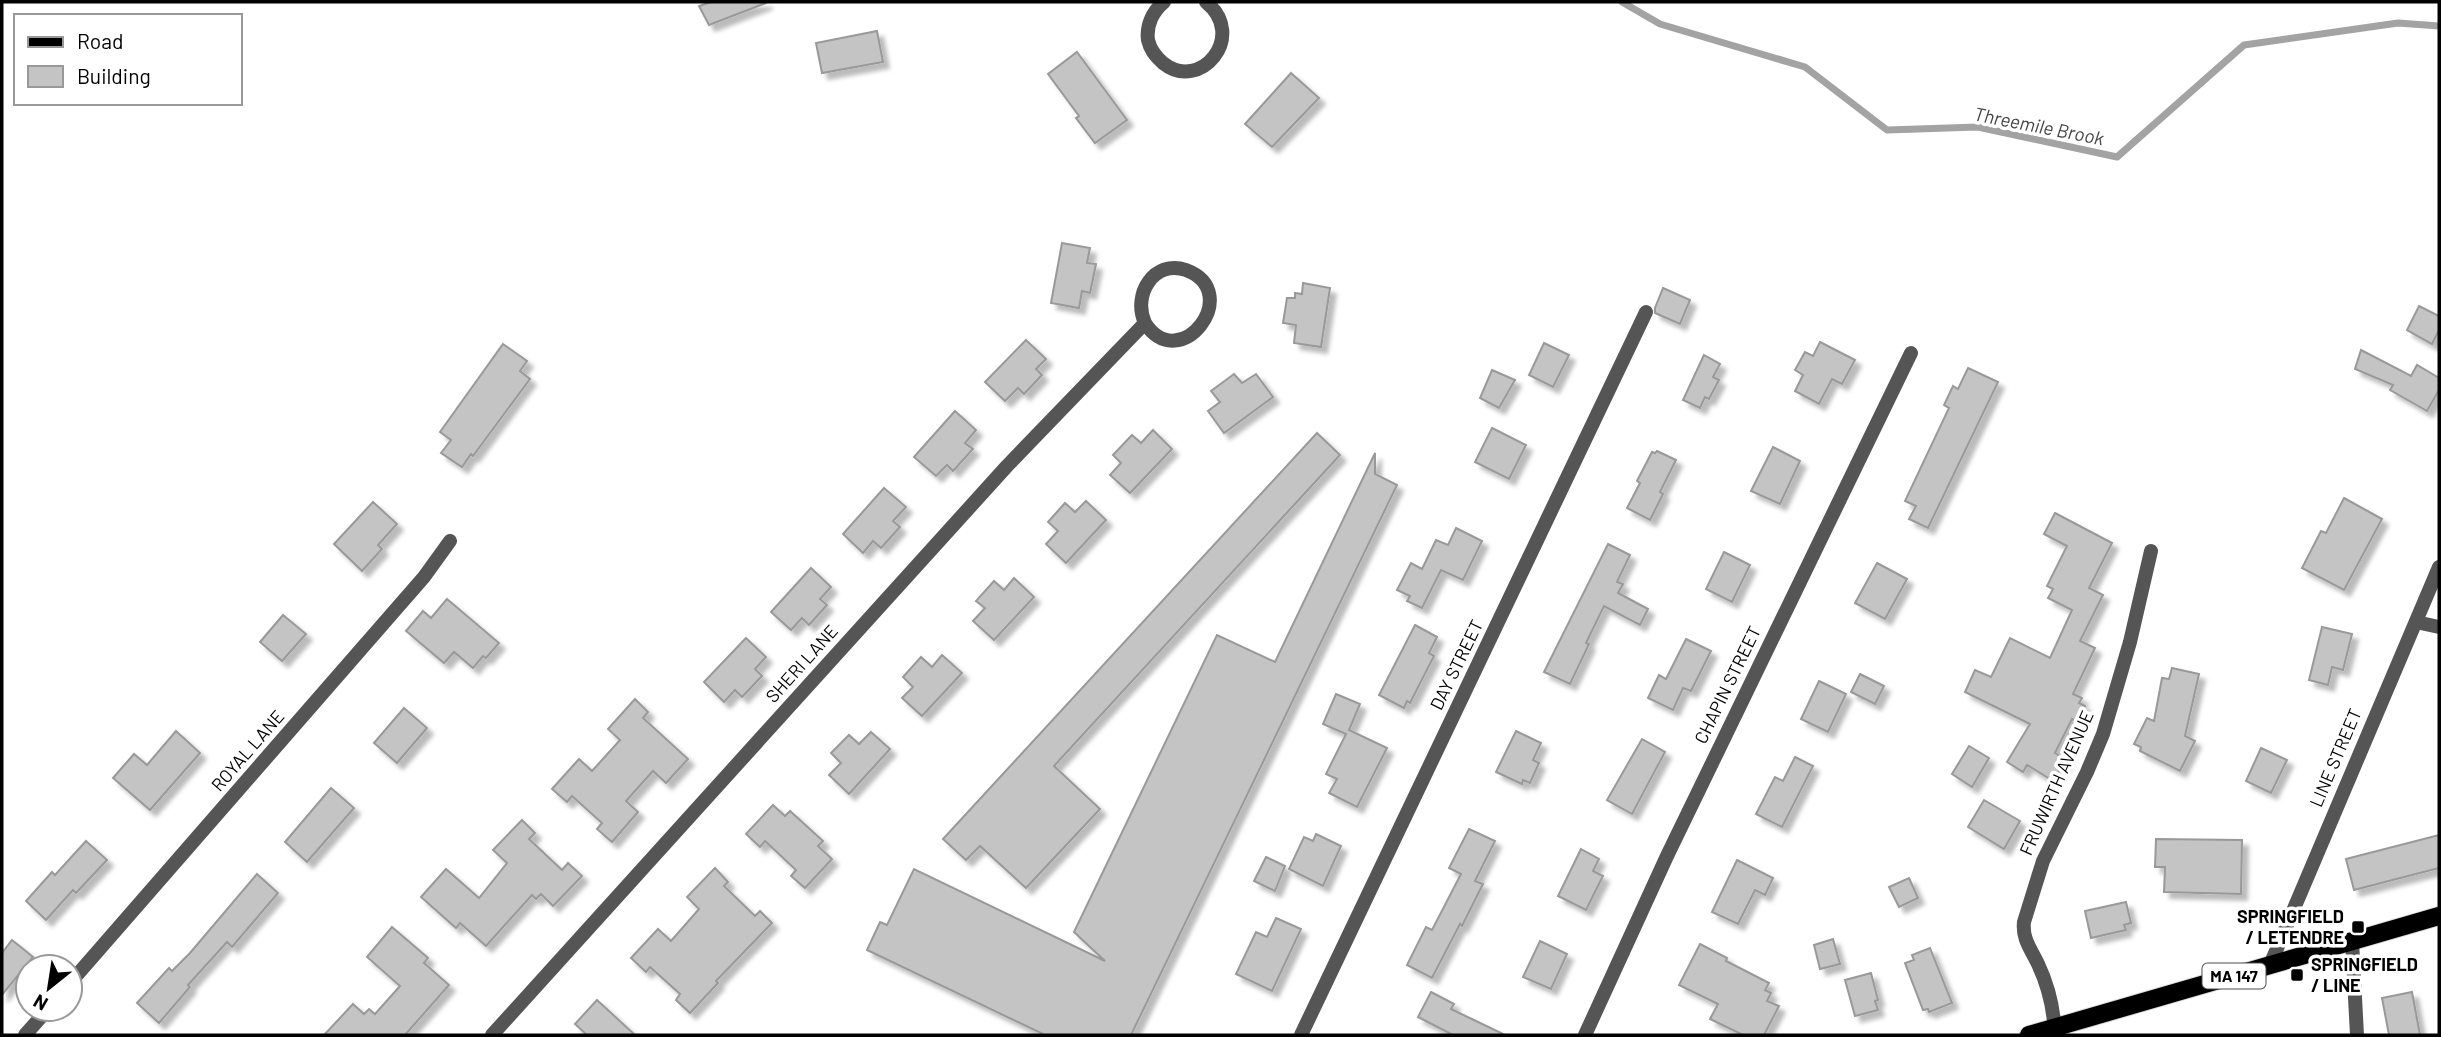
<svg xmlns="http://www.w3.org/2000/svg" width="2441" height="1037" font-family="Barlow,sans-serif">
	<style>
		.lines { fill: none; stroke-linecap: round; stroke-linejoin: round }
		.stream { stroke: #a3a3a3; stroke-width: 7 }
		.building { fill: #c4c4c4; stroke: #999; stroke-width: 2; filter: url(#shadow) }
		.primary-casing { stroke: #dbdbdb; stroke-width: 20 }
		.minor { stroke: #555; stroke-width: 14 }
		.primary { stroke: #000; stroke-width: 18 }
		.poi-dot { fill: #000; stroke: #fff; stroke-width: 2.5 }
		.labels { text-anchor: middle; stroke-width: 7; stroke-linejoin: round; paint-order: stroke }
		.shield { fill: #fff; stroke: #4c4c4c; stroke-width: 2 }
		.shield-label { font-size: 16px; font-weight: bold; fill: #000 }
		.street-label { font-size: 18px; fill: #000; stroke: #fff }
		.poi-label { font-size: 18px; font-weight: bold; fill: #000; stroke: #fff; text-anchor: end }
		.water-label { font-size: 19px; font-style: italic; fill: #444; stroke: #fff }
	</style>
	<defs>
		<filter id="shadow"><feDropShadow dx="6" dy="6" stdDeviation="2" flood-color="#0004"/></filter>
	</defs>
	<rect width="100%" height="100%" fill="#fff"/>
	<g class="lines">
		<!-- stream -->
		<path class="stream" d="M 1622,2 L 1660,24 L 1805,67 L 1887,130 L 1978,127 L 2117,157 L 2244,45 L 2398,23 L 2439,26"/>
	</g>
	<!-- building -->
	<g class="building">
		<path d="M 711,2 L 766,2 L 766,3 L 709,25 L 699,6 Z"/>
		<path d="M 877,31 L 883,62 L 822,73 L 816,43 Z"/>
		<path d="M 1077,52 L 1127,120 L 1095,143 L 1076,118 L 1079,116 L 1048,74 Z"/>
		<path d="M 1291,73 L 1319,98 L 1272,147 L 1245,124 Z"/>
		<path d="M 1062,243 L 1090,248 L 1087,263 L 1096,264 L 1090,293 L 1082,291 L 1079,308 L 1051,303 Z"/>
		<path d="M 1303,283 L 1330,288 L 1321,347 L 1294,343 L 1296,325 L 1283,323 L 1287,298 L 1295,298 L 1295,293 L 1302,294 Z"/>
		<path d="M 1663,288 L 1690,300 L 1680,324 L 1655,313 L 1655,308 Z"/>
		<path d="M 2419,306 L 2439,316 L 2439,330 L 2432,344 L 2407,330 Z"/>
		<path d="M 1026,340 L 1046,359 L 1036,369 L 1042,375 L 1024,394 L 1018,388 L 1005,401 L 985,382 Z"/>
		<path d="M 1820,342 L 1855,360 L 1842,384 L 1832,379 L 1819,404 L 1795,391 L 1803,375 L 1795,370 L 1805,352 L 1813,356 Z"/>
		<path d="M 1544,343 L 1569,355 L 1553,387 L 1529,375 Z"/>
		<path d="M 503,344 L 527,361 L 520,371 L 530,379 L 473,456 L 471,454 L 462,467 L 441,453 L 451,440 L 440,432 Z"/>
		<path d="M 2361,350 L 2411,376 L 2417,365 L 2439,378 L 2439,390 L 2427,411 L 2390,390 L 2393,385 L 2355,369 Z"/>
		<path d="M 1704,355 L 1720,364 L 1713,377 L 1719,380 L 1709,399 L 1705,397 L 1700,408 L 1683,400 Z"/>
		<path d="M 1968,368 L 1998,382 L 1928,528 L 1909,519 L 1916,506 L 1905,501 L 1949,408 L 1944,405 L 1953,386 L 1958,389 Z"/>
		<path d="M 1492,370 L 1515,380 L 1499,408 L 1480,398 Z"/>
		<path d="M 1234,374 L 1242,383 L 1256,374 L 1273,397 L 1224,433 L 1208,411 L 1220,402 L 1211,391 Z"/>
		<path d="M 955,411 L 976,430 L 965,443 L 973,449 L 953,471 L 947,465 L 936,476 L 914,457 Z"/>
		<path d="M 1492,428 L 1526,445 L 1509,479 L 1475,462 Z"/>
		<path d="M 1153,430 L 1172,449 L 1130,493 L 1110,475 L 1121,463 L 1113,455 L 1132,435 L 1141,443 Z"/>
		<path d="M 1317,433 L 1340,455 L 1054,766 L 1100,809 L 1026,888 L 980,846 L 966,860 L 943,839 Z"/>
		<path d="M 1773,447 L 1800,461 L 1780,504 L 1751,491 Z"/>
		<path d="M 1657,451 L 1676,460 L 1660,492 L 1663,494 L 1650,520 L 1627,508 L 1640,483 L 1637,481 L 1652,452 L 1655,453 Z"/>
		<path d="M 1375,453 L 1375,474 L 1397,485 L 1131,1035 L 1045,1035 L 867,950 L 880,922 L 887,925 L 914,869 L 1105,961 L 1074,932 L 1217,635 L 1275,662 Z"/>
		<path d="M 884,488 L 906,507 L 893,521 L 900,527 L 881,548 L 873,541 L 863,553 L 843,534 Z"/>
		<path d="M 2344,498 L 2382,519 L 2344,590 L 2302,568 L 2321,531 L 2326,533 Z"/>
		<path d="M 1086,501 L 1106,520 L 1066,563 L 1046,544 L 1058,531 L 1048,522 L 1065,503 L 1075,512 Z"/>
		<path d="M 373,502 L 397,524 L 378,545 L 382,549 L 362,571 L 334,544 Z"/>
		<path d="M 2055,513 L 2112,543 L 2089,588 L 2103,595 L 2080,641 L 2095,648 L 2073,694 L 2082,698 L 2079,703 L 2085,706 L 2077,722 L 2072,719 L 2055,753 L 2066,760 L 2053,781 L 2027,765 L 2023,772 L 2007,762 L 2030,724 L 1965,692 L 1975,670 L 1991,677 L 2010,638 L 2050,658 L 2072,610 L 2048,598 L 2053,589 L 2047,586 L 2067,546 L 2044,534 Z"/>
		<path d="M 1456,528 L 1482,541 L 1463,580 L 1441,570 L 1422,608 L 1407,601 L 1410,596 L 1397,590 L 1411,563 L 1422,569 L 1436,540 L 1448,545 Z"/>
		<path d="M 1608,544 L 1630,555 L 1617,582 L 1623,584 L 1618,593 L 1648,609 L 1640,625 L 1604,606 L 1586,643 L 1589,644 L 1570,684 L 1544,672 Z"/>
		<path d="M 1724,552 L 1750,565 L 1732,602 L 1706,589 Z"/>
		<path d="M 1877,563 L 1907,579 L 1885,619 L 1855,603 Z"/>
		<path d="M 811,568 L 831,587 L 820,599 L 827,605 L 809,625 L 802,618 L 791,630 L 771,612 Z"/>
		<path d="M 1014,578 L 1034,597 L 994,640 L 973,621 L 985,608 L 976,601 L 994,581 L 1004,590 Z"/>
		<path d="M 447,599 L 499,643 L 486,658 L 483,656 L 473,668 L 454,652 L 444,663 L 406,631 L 423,611 L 431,618 Z"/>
		<path d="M 283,615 L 306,634 L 282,661 L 260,642 Z"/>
		<path d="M 1415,625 L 1437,637 L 1429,653 L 1434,656 L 1410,703 L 1407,701 L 1404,708 L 1379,695 Z"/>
		<path d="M 2322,627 L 2352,634 L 2343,670 L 2332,667 L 2328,685 L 2309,680 Z"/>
		<path d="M 746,638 L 766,657 L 755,669 L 762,676 L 742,697 L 735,690 L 724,702 L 704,682 Z"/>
		<path d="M 1686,639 L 1711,651 L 1691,691 L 1683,688 L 1673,710 L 1648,698 L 1659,675 L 1666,679 Z"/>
		<path d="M 942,655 L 962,673 L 922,716 L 902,698 L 913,687 L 903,677 L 921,657 L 932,667 Z"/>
		<path d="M 2172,668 L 2199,674 L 2185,736 L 2195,741 L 2180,771 L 2140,751 L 2141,747 L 2134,744 L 2147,718 L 2154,721 L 2162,678 L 2169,679 Z"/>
		<path d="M 1860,674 L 1884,686 L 1875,704 L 1851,692 Z"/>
		<path d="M 1819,681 L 1846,694 L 1828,732 L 1801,719 Z"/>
		<path d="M 1336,694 L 1360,704 L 1349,730 L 1387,748 L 1357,807 L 1329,793 L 1337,779 L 1326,774 L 1346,734 L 1323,724 Z"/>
		<path d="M 635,699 L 648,712 L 643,718 L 688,759 L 666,783 L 653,771 L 626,801 L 638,812 L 612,842 L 597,829 L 602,823 L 572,796 L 567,802 L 552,789 L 579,759 L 592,771 L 620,740 L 608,729 Z"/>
		<path d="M 404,708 L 427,728 L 397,763 L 374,743 Z"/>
		<path d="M 176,731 L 200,753 L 150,810 L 113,778 L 134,754 L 147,765 Z"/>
		<path d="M 1516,731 L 1541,743 L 1533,760 L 1539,763 L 1530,783 L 1523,780 L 1522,784 L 1496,772 Z"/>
		<path d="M 871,732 L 890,749 L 849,794 L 829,775 L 841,763 L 831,753 L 849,735 L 859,744 Z"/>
		<path d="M 1642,739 L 1665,752 L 1632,814 L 1607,800 Z"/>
		<path d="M 1969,746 L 1989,758 L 1972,787 L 1952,774 Z"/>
		<path d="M 2261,748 L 2287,760 L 2271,793 L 2246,781 Z"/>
		<path d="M 1795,757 L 1813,766 L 1782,827 L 1756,814 L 1775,777 L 1783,781 Z"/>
		<path d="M 331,788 L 354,808 L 307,862 L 285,842 Z"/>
		<path d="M 1984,800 L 2020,821 L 2004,849 L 1968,827 Z"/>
		<path d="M 773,805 L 785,816 L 790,811 L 823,841 L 818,846 L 832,859 L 805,888 L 791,876 L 796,870 L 765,841 L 760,847 L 746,834 Z"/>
		<path d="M 522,820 L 535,833 L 529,839 L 562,870 L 568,863 L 582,876 L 553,906 L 541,894 L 536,899 L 532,895 L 486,946 L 460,923 L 456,928 L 421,897 L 446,869 L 479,898 L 507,863 L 493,850 Z"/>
		<path d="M 1469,829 L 1495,841 L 1475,881 L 1483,884 L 1462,926 L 1460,924 L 1432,978 L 1407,965 L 1426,927 L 1432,930 L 1461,874 L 1449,868 Z"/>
		<path d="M 1316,834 L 1341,846 L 1323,886 L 1289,869 L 1304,837 L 1313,841 Z"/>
		<path d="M 2439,835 L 2439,868 L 2354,890 L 2346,859 Z"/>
		<path d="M 2156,839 L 2242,840 L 2241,894 L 2164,892 L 2165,867 L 2155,867 Z"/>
		<path d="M 86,841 L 107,860 L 76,893 L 73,890 L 46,920 L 26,901 L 52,872 L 55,875 Z"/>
		<path d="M 1581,849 L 1599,859 L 1593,871 L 1603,876 L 1586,910 L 1558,896 Z"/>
		<path d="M 1266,857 L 1285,866 L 1275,891 L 1254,881 Z"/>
		<path d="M 1737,860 L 1773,878 L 1765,895 L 1755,890 L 1738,924 L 1712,912 Z"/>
		<path d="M 715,868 L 728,882 L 724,886 L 755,916 L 760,911 L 772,923 L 716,981 L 718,983 L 690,1013 L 676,1000 L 680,994 L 650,967 L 646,972 L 631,958 L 658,929 L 671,941 L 699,909 L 687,897 Z"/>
		<path d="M 257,874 L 278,893 L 232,947 L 227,942 L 188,985 L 190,987 L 159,1023 L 137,1003 L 169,968 L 172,971 L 190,953 Z"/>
		<path d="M 1909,878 L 1918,898 L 1899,907 L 1889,887 Z"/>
		<path d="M 2126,902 L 2131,923 L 2124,925 L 2126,930 L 2091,938 L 2085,911 Z"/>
		<path d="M 1276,918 L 1301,929 L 1272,991 L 1236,974 L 1256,932 L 1267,937 Z"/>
		<path d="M 392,927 L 428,958 L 424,963 L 449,985 L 405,1035 L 324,1035 L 353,1004 L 364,1014 L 369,1009 L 375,1014 L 400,986 L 367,957 Z"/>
		<path d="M 1833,939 L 1840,964 L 1820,969 L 1814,945 Z"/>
		<path d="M 12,940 L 33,957 L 2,995 L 2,953 Z"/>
		<path d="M 1540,941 L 1567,954 L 1551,989 L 1523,977 Z"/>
		<path d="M 1700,944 L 1727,958 L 1726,961 L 1769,983 L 1765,990 L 1771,993 L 1767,1001 L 1779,1006 L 1764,1035 L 1743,1035 L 1710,1019 L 1718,1004 L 1679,985 Z"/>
		<path d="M 1930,948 L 1952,1003 L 1929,1012 L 1928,1009 L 1923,1010 L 1905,963 L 1914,960 L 1912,955 Z"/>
		<path d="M 1871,973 L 1878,1000 L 1875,1001 L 1878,1010 L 1855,1016 L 1845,980 Z"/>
		<path d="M 1431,992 L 1454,1004 L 1451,1009 L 1505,1035 L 1453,1035 L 1418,1017 Z"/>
		<path d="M 2412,992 L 2420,1035 L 2389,1035 L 2382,998 Z"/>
		<path d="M 597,1000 L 635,1035 L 587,1035 L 575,1024 Z"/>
	</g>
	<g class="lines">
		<!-- primary casing -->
		<g class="primary-casing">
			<path id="primary" d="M 2029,1035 L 2439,916"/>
		</g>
		<!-- minor -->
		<g class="minor">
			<path d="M 1164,2 C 1153,11 1146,25 1148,40 C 1150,49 1156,57 1163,63 C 1200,93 1248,36 1206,2"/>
			<path d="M 2416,622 L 2439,627"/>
			<path d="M 2352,941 L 2357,1035"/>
			<path d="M 2270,965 L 2439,567"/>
			<path d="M 70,983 L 424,577 L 450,541"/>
			<path d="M 25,1035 L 48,1009"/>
			<path d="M 492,1035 L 1007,466 L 1145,323 C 1132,295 1154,259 1186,270 C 1245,292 1180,377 1145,323"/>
			<path d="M 1301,1035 L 1646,312"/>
			<path d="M 1585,1035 L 1667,856 L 1911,353"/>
			<path d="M 2055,1035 C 2054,1010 2049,987 2038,964 C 2031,949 2022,939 2024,922 L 2043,861 L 2087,772 L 2103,734 L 2130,642 L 2151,551"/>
		</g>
		<!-- primary -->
		<use href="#primary" class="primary"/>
	</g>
	<!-- markers -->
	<g class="poi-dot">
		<rect x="2351" y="920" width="14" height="14" rx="3.5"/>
		<rect x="2290" y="968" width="14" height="14" rx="3.5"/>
	</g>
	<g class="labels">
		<!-- shield labels -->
		<rect class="shield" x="2202.5" y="963.5" width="63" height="25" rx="5"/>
		<g class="shield-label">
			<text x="2234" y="982">MA 147</text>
		</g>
		<!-- street labels -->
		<g class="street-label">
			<text transform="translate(802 664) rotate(-48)" y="6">SHERI LANE</text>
			<text transform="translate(1457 665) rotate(-64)" y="6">DAY STREET</text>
			<text transform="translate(1728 685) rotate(-64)" y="6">CHAPIN STREET</text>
			<text transform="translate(248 751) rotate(-49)" y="6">ROYAL LANE</text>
			<text transform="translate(2336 758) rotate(-67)" y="6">LINE STREET</text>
			<text transform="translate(2057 783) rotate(-66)" y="6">FRUWIRTH AVENUE</text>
		</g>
		<!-- poi labels -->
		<g class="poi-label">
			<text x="2344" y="923">SPRINGFIELD<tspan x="2344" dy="21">/ LETENDRE</tspan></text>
			<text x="2311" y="971" text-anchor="start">SPRINGFIELD<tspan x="2311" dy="21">/ LINE</tspan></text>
		</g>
		<!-- water labels -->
		<g class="water-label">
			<text transform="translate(2039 126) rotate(11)" y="7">Threemile Brook</text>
		</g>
	</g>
	<!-- border -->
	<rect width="2441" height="1037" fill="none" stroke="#000000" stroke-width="7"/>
	<!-- legend -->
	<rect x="14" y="14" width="228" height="91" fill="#ffffff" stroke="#999999" stroke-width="2"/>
	<rect x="28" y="37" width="35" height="10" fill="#000000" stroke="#999999" stroke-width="2"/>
	<text x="77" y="49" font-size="21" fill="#000000">Road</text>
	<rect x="28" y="66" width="35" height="21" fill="#c4c4c4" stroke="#999999" stroke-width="2"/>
	<text x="77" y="84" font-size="21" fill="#000000">Building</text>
	<!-- north arrow -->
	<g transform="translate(49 988) rotate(210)"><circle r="33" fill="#ffffff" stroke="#999999" stroke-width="2"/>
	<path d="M0-5L12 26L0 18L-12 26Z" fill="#000000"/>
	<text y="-10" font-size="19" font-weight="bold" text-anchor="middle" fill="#000000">N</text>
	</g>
</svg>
